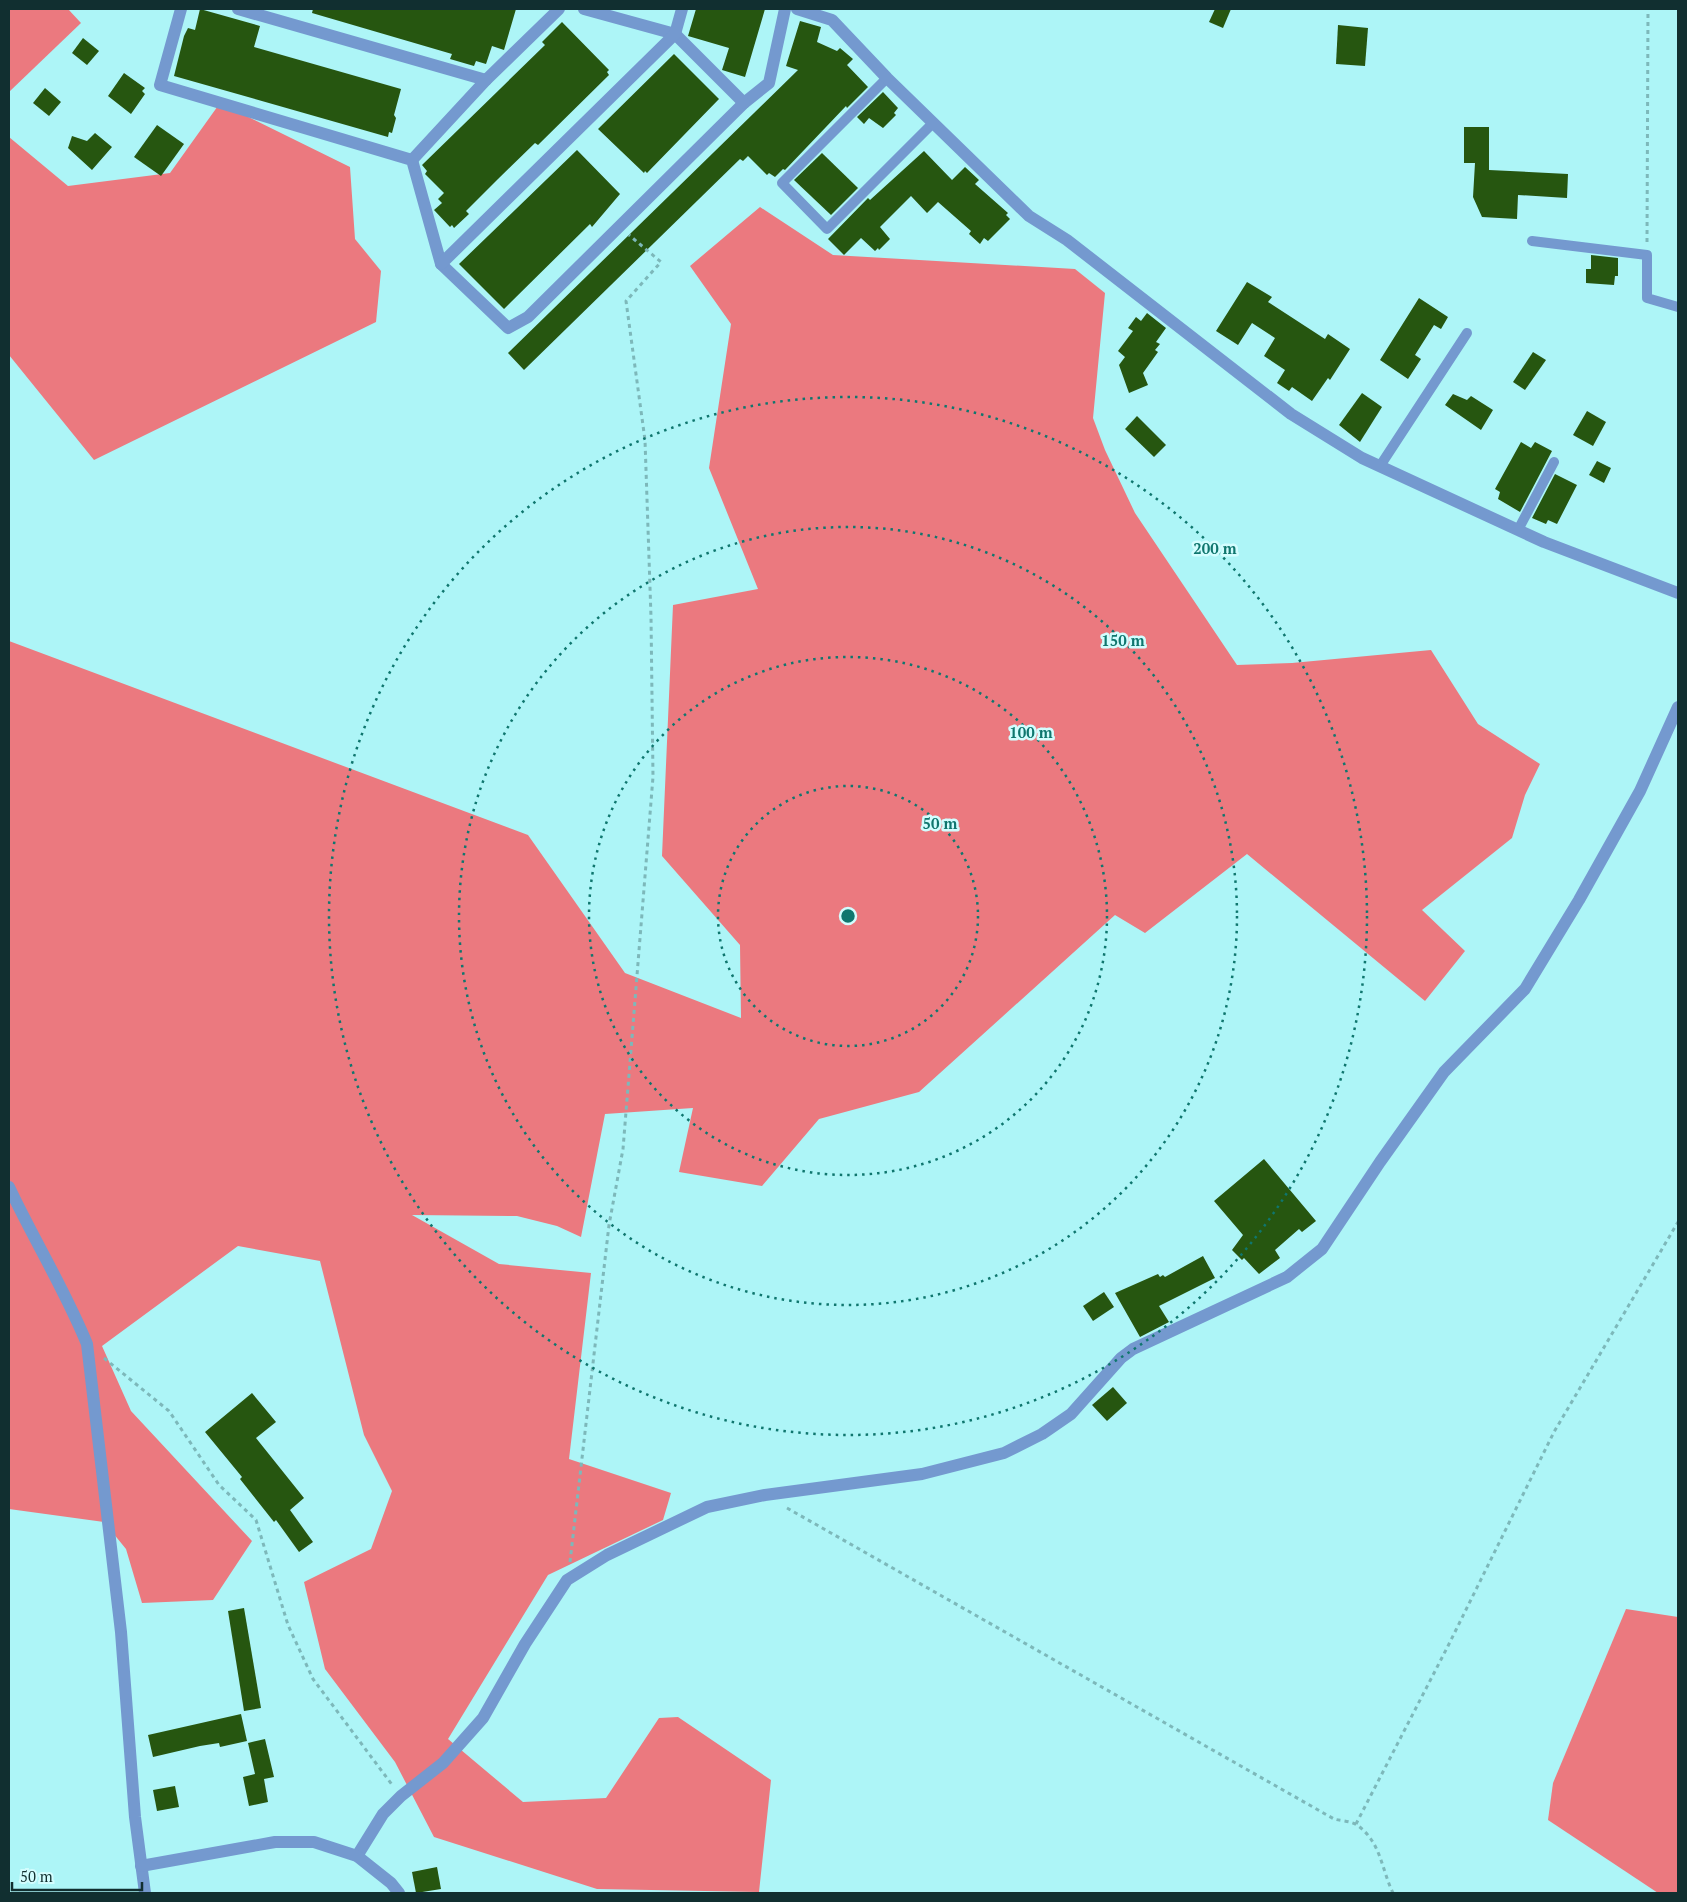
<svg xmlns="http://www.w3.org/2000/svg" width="1687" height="1902" font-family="'PT Serif',serif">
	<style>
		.forest { fill: #eb797f }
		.building { fill: #265610 }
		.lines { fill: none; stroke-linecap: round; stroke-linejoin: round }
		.path { stroke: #7db8ba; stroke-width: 3; stroke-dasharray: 4 4; stroke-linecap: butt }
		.service { stroke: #7499cf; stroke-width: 10 }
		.minor { stroke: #7499cf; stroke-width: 12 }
		.tertiary { stroke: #7499cf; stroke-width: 12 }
		.ring { fill: none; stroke: #0f766e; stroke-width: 2.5; stroke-dasharray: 2.5 5 }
		.centre { fill: #0f766e; stroke: #d3fdfe; stroke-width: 2.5 }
		.ring-label { font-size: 15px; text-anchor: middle; font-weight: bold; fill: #0f766e; stroke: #d3fdfe; stroke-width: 5; stroke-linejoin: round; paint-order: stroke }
	</style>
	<rect width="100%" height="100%" fill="#adf5f7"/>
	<!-- forest -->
	<g class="forest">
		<path d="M 9,9 L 68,9 L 81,23 L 9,92 Z"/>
		<path d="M 220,103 L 350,167 L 355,239 L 381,271 L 376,322 L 94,460 L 9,355 L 9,137 L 68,186 L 170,173 Z"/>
		<path d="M 760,207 L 833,255 L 1075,269 L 1105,293 L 1093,418 L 1105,450 L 1135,513 L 1237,665 L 1292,663 L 1431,650 L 1478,724 L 1540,764 L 1525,795 L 1512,838 L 1422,910 L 1465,951 L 1425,1001 L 1247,854 L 1145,933 L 1115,915 L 919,1092 L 819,1119 L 762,1186 L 679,1172 L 693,1108 L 605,1114 L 581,1237 L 557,1226 L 517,1216 L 412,1215 L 499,1264 L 591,1273 L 569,1459 L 671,1493 L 663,1520 L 548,1575 L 448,1739 L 523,1802 L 606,1798 L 659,1718 L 678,1717 L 771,1780 L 759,1892 L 597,1889 L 434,1837 L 395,1762 L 325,1669 L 304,1582 L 371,1549 L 392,1491 L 364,1435 L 320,1261 L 238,1246 L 102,1346 L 131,1411 L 252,1541 L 213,1600 L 142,1603 L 126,1549 L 104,1522 L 9,1509 L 9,641 L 528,835 L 625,973 L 741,1018 L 740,945 L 662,856 L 673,605 L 758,589 L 709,468 L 731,324 L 690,266 Z"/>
		<path d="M 1626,1609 L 1678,1617 L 1678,1893 L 1658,1893 L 1548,1820 L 1553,1783 Z"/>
	</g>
	<!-- building -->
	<g class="building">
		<path d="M 200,9 L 260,26 L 254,47 L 401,89 L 394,115 L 396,118 L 392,133 L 389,132 L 388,137 L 174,76 L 184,36 L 188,28 L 195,30 Z"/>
		<path d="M 313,9 L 516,9 L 504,50 L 492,46 L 486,64 L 476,61 L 474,66 L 450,59 L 452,54 L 312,13 Z"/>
		<path d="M 696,9 L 765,9 L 745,77 L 722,70 L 729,48 L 688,36 Z"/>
		<path d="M 1215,9 L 1231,9 L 1223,28 L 1209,22 Z"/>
		<path d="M 800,21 L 821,27 L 817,42 L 837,51 L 840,48 L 853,59 L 847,65 L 868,87 L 847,108 L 846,106 L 785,170 L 783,169 L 775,177 L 769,173 L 767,175 L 748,156 L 743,161 L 740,159 L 524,370 L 508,353 L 798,70 L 786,66 Z"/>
		<path d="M 562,22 L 609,70 L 607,72 L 609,75 L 538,145 L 535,143 L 498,179 L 466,211 L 469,214 L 454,228 L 452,225 L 450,227 L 434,210 L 442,203 L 438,199 L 444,193 L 425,174 L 427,171 L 422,165 L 545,45 L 542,42 Z"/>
		<path d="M 1338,25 L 1368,28 L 1365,66 L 1336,64 Z"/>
		<path d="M 83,38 L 99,51 L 87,65 L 72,53 Z"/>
		<path d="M 674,54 L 719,99 L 647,173 L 645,171 L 644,173 L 598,129 Z"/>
		<path d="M 124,73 L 145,88 L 142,91 L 145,94 L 131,114 L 108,96 Z"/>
		<path d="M 45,88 L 61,102 L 49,116 L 33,103 Z"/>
		<path d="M 883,92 L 898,108 L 894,113 L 896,115 L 883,128 L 869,118 L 864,124 L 857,117 Z"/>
		<path d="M 157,125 L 184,144 L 161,176 L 134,157 Z"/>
		<path d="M 1464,127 L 1489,127 L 1489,170 L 1568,174 L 1567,198 L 1518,195 L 1517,219 L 1482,217 L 1473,197 L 1475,163 L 1464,163 Z"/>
		<path d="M 95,133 L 112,147 L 92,170 L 68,148 L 72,136 L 87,141 Z"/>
		<path d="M 577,150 L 620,194 L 592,227 L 590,224 L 504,309 L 459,264 Z"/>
		<path d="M 924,151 L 952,180 L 965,167 L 979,180 L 975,184 L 1008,213 L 1006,215 L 1010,219 L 988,241 L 984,238 L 980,244 L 969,234 L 971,231 L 938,202 L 927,213 L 911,196 L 880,227 L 890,239 L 879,250 L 878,248 L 875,251 L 861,238 L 844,255 L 828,239 L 868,198 L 870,200 Z"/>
		<path d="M 822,153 L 858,188 L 831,215 L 794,180 Z"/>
		<path d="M 1591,255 L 1618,258 L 1618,276 L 1615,276 L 1614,285 L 1586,283 L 1586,269 L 1591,269 Z"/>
		<path d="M 1247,282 L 1272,297 L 1268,302 L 1325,339 L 1328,334 L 1350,349 L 1330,380 L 1328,378 L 1312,401 L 1292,387 L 1289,391 L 1277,383 L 1285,370 L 1264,356 L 1275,338 L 1252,323 L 1238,345 L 1216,331 Z"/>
		<path d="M 1419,298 L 1448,317 L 1441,329 L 1434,325 L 1415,355 L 1421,359 L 1408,379 L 1380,360 Z"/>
		<path d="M 1147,313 L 1166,328 L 1156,342 L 1160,344 L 1155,350 L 1158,352 L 1143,373 L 1148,385 L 1129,393 L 1119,365 L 1125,357 L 1118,351 L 1133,331 L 1128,328 L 1136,317 L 1141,321 Z"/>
		<path d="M 1533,352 L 1546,360 L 1525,390 L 1513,382 Z"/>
		<path d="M 1362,393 L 1382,407 L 1360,442 L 1339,425 Z"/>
		<path d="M 1453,394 L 1467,400 L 1471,396 L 1493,410 L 1481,430 L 1445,405 Z"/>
		<path d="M 1587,411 L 1606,422 L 1593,446 L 1573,435 Z"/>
		<path d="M 1137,416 L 1166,445 L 1154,457 L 1125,429 Z"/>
		<path d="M 1521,442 L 1531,448 L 1535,442 L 1552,451 L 1520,512 L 1498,499 L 1500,492 L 1495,489 Z"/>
		<path d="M 1597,461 L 1611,468 L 1604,483 L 1589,475 Z"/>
		<path d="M 1555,474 L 1577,485 L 1557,524 L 1548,520 L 1546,524 L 1532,518 Z"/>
		<path d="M 1264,1159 L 1316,1221 L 1302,1232 L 1299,1229 L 1275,1250 L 1280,1258 L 1259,1274 L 1244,1258 L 1242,1260 L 1232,1250 L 1243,1235 L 1214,1201 Z"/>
		<path d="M 1203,1256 L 1215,1278 L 1159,1306 L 1169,1322 L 1140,1337 L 1115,1293 L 1158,1274 L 1160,1277 L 1163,1275 L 1165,1277 Z"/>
		<path d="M 1104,1292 L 1114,1307 L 1093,1321 L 1083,1306 Z"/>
		<path d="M 1113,1387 L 1127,1403 L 1107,1421 L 1092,1405 Z"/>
		<path d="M 252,1393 L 276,1422 L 256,1438 L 304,1498 L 290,1510 L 313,1542 L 299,1552 L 276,1520 L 274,1522 L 240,1479 L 242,1477 L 205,1432 Z"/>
		<path d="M 244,1608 L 261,1708 L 244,1711 L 228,1611 Z"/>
		<path d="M 241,1714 L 247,1741 L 220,1747 L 219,1743 L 200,1746 L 153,1757 L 148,1735 Z"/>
		<path d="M 265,1739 L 274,1777 L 264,1779 L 268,1802 L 249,1806 L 243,1777 L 255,1774 L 248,1743 Z"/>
		<path d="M 175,1786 L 179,1807 L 157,1811 L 153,1790 Z"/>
		<path d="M 437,1867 L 441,1889 L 416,1893 L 412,1872 Z"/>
	</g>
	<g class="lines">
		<!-- path -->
		<g class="path">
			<path d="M 1647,242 L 1648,9"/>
			<path d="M 104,1358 L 169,1411 L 219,1485 L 256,1520 L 288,1625 L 313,1679 L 393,1786"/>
			<path d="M 787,1508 L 1334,1819 C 1341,1821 1351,1821 1357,1825 C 1381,1842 1381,1868 1393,1893"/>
			<path d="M 570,1562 L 609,1225 L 623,1149 L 653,777 L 651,617 L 645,440 L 626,301 L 661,262 L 629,235"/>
			<path d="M 1356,1824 L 1448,1646 L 1554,1432 L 1678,1222"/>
		</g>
		<!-- service -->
		<g class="service">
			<path d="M 887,78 L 782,183 L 827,229 L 933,123"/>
			<path d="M 1532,241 L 1647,255 L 1647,298 L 1678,307"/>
			<path d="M 1380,466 L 1467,333"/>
			<path d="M 1518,530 L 1554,462"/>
		</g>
		<!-- minor -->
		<g class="minor">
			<path d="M 181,9 L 160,85 L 412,160 L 441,264 L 508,328 L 528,317 L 744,103 L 769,83 L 785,9"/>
			<path d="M 238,9 L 486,80 L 559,9"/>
			<path d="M 584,9 L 675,34 L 744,103"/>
			<path d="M 797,9 L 832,20 L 887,78 L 1029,216 L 1067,240 L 1291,414 L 1362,458 L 1544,542 L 1678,593"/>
			<path d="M 412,160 L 486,80"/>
			<path d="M 441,264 L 675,34 L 682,9"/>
			<path d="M 357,1856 L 383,1814 L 401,1796 L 443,1763 L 483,1718 L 525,1644 L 567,1580 L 607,1555 L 707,1507 L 765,1495 L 922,1474 L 1004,1453 L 1042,1434 L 1071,1414 L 1121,1358 L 1133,1349 L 1287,1277 L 1322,1249 L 1380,1162 L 1444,1072 L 1525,989 L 1579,900 L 1640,791 L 1678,707"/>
		</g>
		<!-- tertiary -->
		<g class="tertiary">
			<path d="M 9,1187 C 34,1240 65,1290 87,1344 L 121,1632 L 135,1817 L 145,1893"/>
			<path d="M 141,1866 L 275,1842 L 314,1842 L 357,1856 L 391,1883 L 399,1893"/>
		</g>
	</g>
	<!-- distance rings -->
	<g class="ring">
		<circle cx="848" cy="916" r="130"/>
		<circle cx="848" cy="916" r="259"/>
		<circle cx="848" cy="916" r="389"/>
		<circle cx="848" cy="916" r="519"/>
	</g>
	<circle cx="848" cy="916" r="8" class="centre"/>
	<g class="ring-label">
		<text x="1215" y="554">200 m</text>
		<text x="1123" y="646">150 m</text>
		<text x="1031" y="738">100 m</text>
		<text x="940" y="829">50 m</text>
	</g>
	<!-- border -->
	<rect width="1687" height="1902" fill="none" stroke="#112f30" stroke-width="20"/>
	<!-- scale -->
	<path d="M12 1882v8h130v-8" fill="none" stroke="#112f30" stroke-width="2.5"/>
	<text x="20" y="1882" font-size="15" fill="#112f30" stroke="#d3fdfe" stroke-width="4" paint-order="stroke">50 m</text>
</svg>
